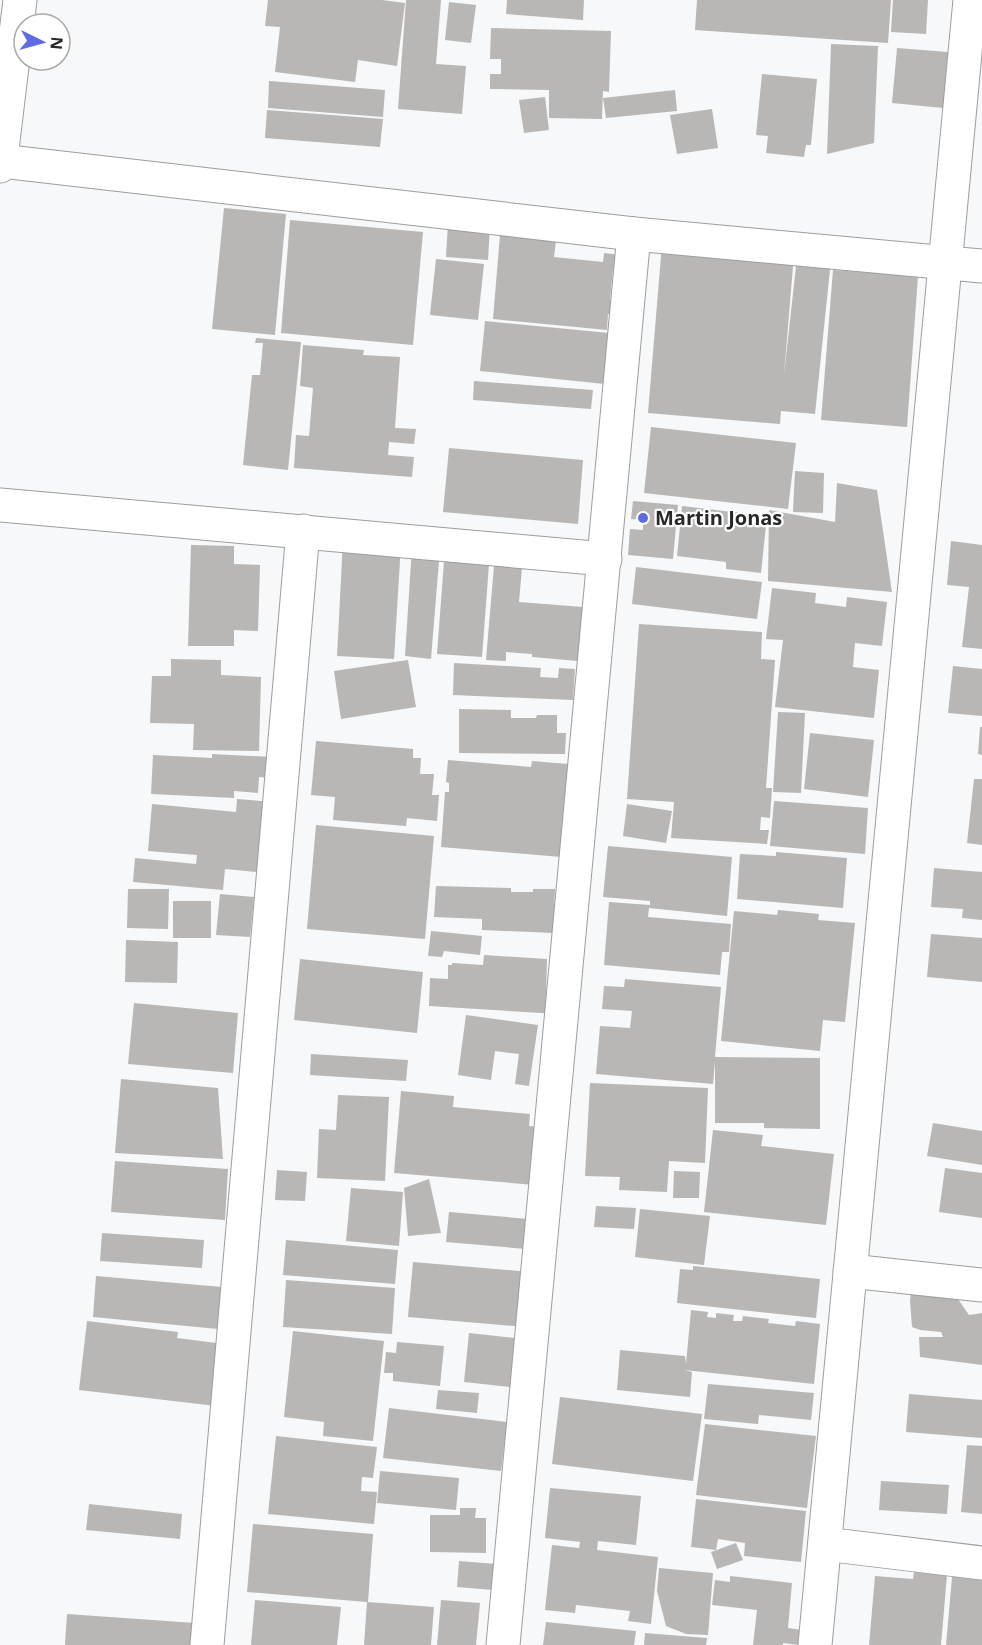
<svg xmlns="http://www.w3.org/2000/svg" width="982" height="1645" font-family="'Open Sans',sans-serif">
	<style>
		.building { fill: #b8b7b5 }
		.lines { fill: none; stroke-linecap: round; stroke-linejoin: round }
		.minor-casing { stroke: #9b9d9e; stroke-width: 35 }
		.minor { stroke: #fff; stroke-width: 33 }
		.poi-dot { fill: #5f6be3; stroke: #fff; stroke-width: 2 }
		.labels { text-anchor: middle; stroke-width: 4.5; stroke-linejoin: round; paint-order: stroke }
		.poi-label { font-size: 20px; font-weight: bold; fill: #282829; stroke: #fff; text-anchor: start }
	</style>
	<rect width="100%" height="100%" fill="#f6f8f9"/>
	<!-- building -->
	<g class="building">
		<path d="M 268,0 L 382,0 L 405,3 L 397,66 L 358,60 L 355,82 L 275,72 L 280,27 L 265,26 Z"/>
		<path d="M 406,0 L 441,0 L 436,64 L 466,66 L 462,114 L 398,109 Z"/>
		<path d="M 507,0 L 584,0 L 583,20 L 506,14 Z"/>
		<path d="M 697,0 L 891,0 L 888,43 L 695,30 Z"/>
		<path d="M 893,0 L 928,0 L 926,34 L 891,32 Z"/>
		<path d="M 449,2 L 476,5 L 471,43 L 445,40 Z"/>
		<path d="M 491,28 L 611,31 L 609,92 L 603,91 L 602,119 L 549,118 L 549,90 L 490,89 L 490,74 L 501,74 L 501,59 L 490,59 Z"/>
		<path d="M 831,44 L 878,46 L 874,143 L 827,154 Z"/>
		<path d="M 897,48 L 948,52 L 943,108 L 892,103 Z"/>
		<path d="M 762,74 L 817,79 L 811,145 L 806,145 L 804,157 L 766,153 L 768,136 L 756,135 Z"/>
		<path d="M 269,81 L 385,90 L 383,117 L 268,108 Z"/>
		<path d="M 675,90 L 677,111 L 606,118 L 603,98 Z"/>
		<path d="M 545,97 L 549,130 L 524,133 L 519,100 Z"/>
		<path d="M 712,109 L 718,148 L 677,154 L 670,115 Z"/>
		<path d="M 267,110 L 383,119 L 380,147 L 265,138 Z"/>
		<path d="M 224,208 L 286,214 L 275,335 L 212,329 Z"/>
		<path d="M 290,220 L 423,232 L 413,345 L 281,333 Z"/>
		<path d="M 448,223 L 490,226 L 488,260 L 446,257 Z"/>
		<path d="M 500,235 L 556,241 L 554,257 L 603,262 L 604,253 L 629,256 L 627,270 L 613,269 L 610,300 L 625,301 L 623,315 L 608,314 L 607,330 L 493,319 Z"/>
		<path d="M 662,244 L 794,254 L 784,375 L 797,257 L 831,260 L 815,414 L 781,411 L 780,424 L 648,413 Z"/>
		<path d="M 436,259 L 484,264 L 478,320 L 430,315 Z"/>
		<path d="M 833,270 L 918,276 L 907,427 L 821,420 Z"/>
		<path d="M 485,321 L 609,333 L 605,384 L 480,371 Z"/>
		<path d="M 256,338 L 301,342 L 288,470 L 243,465 L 252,375 L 260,375 L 263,343 L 255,343 Z"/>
		<path d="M 303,345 L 364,350 L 363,355 L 400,357 L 395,428 L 416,429 L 414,444 L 389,442 L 388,455 L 414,457 L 412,477 L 294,468 L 296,435 L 309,436 L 313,388 L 300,386 Z"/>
		<path d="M 474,381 L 593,390 L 591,409 L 473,400 Z"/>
		<path d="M 651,427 L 796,443 L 788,509 L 644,493 Z"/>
		<path d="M 449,448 L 583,460 L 578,524 L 443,512 Z"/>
		<path d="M 795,471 L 824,473 L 823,513 L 793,512 Z"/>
		<path d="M 837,483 L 877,490 L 892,592 L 768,581 L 769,510 L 835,522 Z"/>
		<path d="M 633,501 L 678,505 L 673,559 L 628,555 L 630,529 L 643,530 L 643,520 L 631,519 Z"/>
		<path d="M 682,506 L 767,516 L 761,573 L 726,569 L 726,562 L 677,556 Z"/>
		<path d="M 343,540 L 401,544 L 394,659 L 337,656 Z"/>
		<path d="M 951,541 L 982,545 L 982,649 L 962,647 L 969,587 L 947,585 Z"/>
		<path d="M 191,545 L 234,546 L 234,564 L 260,565 L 258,631 L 234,630 L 234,646 L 188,646 Z"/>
		<path d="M 412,547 L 440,549 L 431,659 L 405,656 Z"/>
		<path d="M 445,548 L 490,551 L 482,657 L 437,654 Z"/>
		<path d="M 495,554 L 523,556 L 519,602 L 583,607 L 578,661 L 532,657 L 532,654 L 506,652 L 506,661 L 486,660 Z"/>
		<path d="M 636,567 L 762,582 L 757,619 L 632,604 Z"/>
		<path d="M 772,588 L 816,593 L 815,603 L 846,607 L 847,597 L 887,602 L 882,646 L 855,643 L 853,667 L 879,670 L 874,718 L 775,707 L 783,640 L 766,639 Z"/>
		<path d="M 639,624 L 762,632 L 761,659 L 775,660 L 766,788 L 772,788 L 770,818 L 761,817 L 760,830 L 769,830 L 767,844 L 671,838 L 674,802 L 627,799 Z"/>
		<path d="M 171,659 L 221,660 L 221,675 L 261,677 L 259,751 L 193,750 L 194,724 L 150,723 L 152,676 L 171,676 Z"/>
		<path d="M 408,660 L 416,707 L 341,719 L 334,671 Z"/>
		<path d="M 454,663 L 541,668 L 540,677 L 558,678 L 559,668 L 575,669 L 573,700 L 453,695 Z"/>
		<path d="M 953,666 L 982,669 L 982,716 L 948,713 Z"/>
		<path d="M 459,709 L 511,710 L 511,718 L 536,718 L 537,715 L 557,715 L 557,733 L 566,733 L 565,754 L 459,753 Z"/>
		<path d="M 778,712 L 805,713 L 801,793 L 773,792 Z"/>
		<path d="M 980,727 L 982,727 L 982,755 L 978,754 Z"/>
		<path d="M 810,733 L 874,740 L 868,797 L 804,789 Z"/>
		<path d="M 316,741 L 413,749 L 413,758 L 421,758 L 420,774 L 434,774 L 432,795 L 439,795 L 437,821 L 407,818 L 406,826 L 333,820 L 335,797 L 311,795 Z"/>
		<path d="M 212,754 L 272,757 L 271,778 L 259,777 L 258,793 L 234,791 L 234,798 L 151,794 L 153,755 L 212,758 Z"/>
		<path d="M 448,760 L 531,767 L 532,761 L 581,765 L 573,858 L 441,847 L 445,792 L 449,792 L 449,783 L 446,782 Z"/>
		<path d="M 974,779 L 982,779 L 982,845 L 967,843 Z"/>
		<path d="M 237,799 L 274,802 L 272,822 L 261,821 L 259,846 L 270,847 L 267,873 L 225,869 L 223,890 L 133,882 L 135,858 L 196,864 L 197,855 L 148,851 L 152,804 L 236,812 Z"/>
		<path d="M 774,801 L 868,808 L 865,854 L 770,846 Z"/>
		<path d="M 627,804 L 672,811 L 666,843 L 623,836 Z"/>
		<path d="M 316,825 L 434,836 L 425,939 L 307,929 Z"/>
		<path d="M 608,846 L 732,857 L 727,916 L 649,908 L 648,917 L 731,924 L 729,952 L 722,952 L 720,975 L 604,965 L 609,902 L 650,905 L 650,901 L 603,897 Z"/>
		<path d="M 776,852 L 847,858 L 843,908 L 737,899 L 740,854 L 776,856 Z"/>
		<path d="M 934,868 L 982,872 L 982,920 L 962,918 L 963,909 L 931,907 Z"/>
		<path d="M 436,886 L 511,888 L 511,892 L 533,892 L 533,889 L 555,889 L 553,933 L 482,930 L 482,919 L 434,917 Z"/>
		<path d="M 128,889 L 169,889 L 168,929 L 127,928 Z"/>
		<path d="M 220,894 L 254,897 L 250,937 L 216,935 Z"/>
		<rect x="173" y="901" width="38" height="37"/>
		<path d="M 778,910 L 819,914 L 818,920 L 855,923 L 845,1022 L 823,1020 L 820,1051 L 721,1041 L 734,911 L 777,915 Z"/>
		<path d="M 431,931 L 482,936 L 480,955 L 444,951 L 442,957 L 428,956 Z"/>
		<path d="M 931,934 L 982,938 L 982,982 L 927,977 Z"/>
		<path d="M 126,940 L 178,942 L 177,983 L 125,982 Z"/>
		<path d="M 484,955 L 547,959 L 546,993 L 558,994 L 557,1014 L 429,1006 L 430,978 L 448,979 L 448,965 L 452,965 L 452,963 L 483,965 Z"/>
		<path d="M 300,959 L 423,972 L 417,1033 L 294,1020 Z"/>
		<path d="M 625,979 L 721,987 L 715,1057 L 820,1058 L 820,1129 L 764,1128 L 764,1123 L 715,1123 L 715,1061 L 713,1084 L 596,1074 L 600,1026 L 630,1028 L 632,1011 L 602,1009 L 604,986 L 624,987 Z"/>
		<path d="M 134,1003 L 238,1013 L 233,1073 L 128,1064 Z"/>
		<path d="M 466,1015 L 538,1025 L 529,1086 L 515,1084 L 519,1054 L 495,1051 L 491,1080 L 458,1075 Z"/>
		<path d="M 311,1054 L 408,1060 L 406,1081 L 310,1075 Z"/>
		<path d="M 121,1079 L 218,1088 L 223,1159 L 115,1153 Z"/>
		<path d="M 590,1083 L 708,1088 L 705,1163 L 669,1161 L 667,1192 L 619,1190 L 620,1177 L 585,1176 Z"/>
		<path d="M 401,1091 L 454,1096 L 453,1107 L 530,1114 L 529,1126 L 540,1127 L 535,1185 L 394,1173 Z"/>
		<path d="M 338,1095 L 389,1097 L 385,1181 L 317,1178 L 319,1129 L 336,1130 Z"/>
		<path d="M 933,1123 L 982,1131 L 982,1165 L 927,1156 Z"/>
		<path d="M 713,1130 L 763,1135 L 761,1146 L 834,1154 L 826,1225 L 704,1212 Z"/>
		<path d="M 115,1161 L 228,1169 L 225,1220 L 111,1212 Z"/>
		<path d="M 945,1168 L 982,1173 L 982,1218 L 939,1212 Z"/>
		<path d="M 277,1170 L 307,1172 L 305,1201 L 275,1200 Z"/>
		<path d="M 674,1171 L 700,1172 L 699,1198 L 673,1198 Z"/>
		<path d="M 429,1179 L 441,1233 L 408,1236 L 404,1188 Z"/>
		<path d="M 351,1188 L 403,1192 L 399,1246 L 346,1241 Z"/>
		<path d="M 596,1206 L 636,1208 L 634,1229 L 594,1227 Z"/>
		<path d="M 640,1209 L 710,1216 L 704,1265 L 635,1257 Z"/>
		<path d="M 449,1212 L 529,1219 L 526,1249 L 446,1242 Z"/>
		<path d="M 102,1233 L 204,1240 L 202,1268 L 100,1261 Z"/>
		<path d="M 286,1240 L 398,1250 L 395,1284 L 283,1275 Z"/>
		<path d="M 413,1262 L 531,1272 L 526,1327 L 408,1317 Z"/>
		<path d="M 693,1266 L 820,1279 L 816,1318 L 677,1303 L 680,1269 L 693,1270 Z"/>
		<path d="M 96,1276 L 222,1287 L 218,1329 L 93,1317 Z"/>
		<path d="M 286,1280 L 395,1288 L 392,1334 L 283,1327 Z"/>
		<path d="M 912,1285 L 958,1299 L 969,1315 L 982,1313 L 982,1365 L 920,1357 L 919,1337 L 943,1337 L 941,1332 L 920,1330 L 912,1327 L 910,1301 Z"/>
		<path d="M 691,1310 L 708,1312 L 707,1317 L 716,1318 L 716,1313 L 734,1315 L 733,1321 L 742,1321 L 743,1316 L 769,1319 L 768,1323 L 795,1326 L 796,1321 L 820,1324 L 814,1384 L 684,1370 L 692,1372 L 690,1397 L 617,1390 L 620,1350 L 685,1356 L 686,1364 Z"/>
		<path d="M 87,1321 L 178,1332 L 177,1338 L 224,1344 L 216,1406 L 79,1390 Z"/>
		<path d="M 293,1331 L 384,1341 L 373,1441 L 323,1436 L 324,1422 L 284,1417 Z"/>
		<path d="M 469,1333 L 515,1338 L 510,1387 L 464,1382 Z"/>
		<path d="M 397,1342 L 444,1346 L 440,1386 L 393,1381 L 393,1373 L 384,1373 L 386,1352 L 396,1353 Z"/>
		<path d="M 708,1384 L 814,1393 L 811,1420 L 759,1415 L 758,1424 L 704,1419 Z"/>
		<path d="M 438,1390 L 479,1393 L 477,1413 L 436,1409 Z"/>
		<path d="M 909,1394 L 982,1400 L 982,1438 L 906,1432 Z"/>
		<path d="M 560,1397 L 702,1414 L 693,1481 L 552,1464 Z"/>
		<path d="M 389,1408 L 507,1422 L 501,1471 L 383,1458 Z"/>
		<path d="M 705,1424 L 816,1436 L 807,1508 L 696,1495 Z"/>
		<path d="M 276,1436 L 377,1447 L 373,1478 L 362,1477 L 361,1491 L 377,1492 L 374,1524 L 268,1514 Z"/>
		<path d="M 967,1445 L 982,1446 L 982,1514 L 961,1512 Z"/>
		<path d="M 380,1471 L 459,1478 L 456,1510 L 377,1503 Z"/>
		<path d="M 881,1481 L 949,1485 L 947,1514 L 879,1510 Z"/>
		<path d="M 550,1488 L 641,1496 L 636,1545 L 598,1541 L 597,1550 L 658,1557 L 651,1624 L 628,1621 L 630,1611 L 576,1605 L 575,1613 L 545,1610 L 552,1545 L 579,1548 L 580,1542 L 545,1538 Z"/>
		<path d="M 696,1499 L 806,1511 L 801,1562 L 744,1556 L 745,1543 L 718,1539 L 716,1550 L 691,1547 Z"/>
		<path d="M 89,1504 L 182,1514 L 180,1539 L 86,1530 Z"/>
		<path d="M 460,1508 L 476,1508 L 475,1518 L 486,1518 L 486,1553 L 430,1552 L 430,1515 L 460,1515 Z"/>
		<path d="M 253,1524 L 373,1534 L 368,1602 L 434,1607 L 431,1645 L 364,1645 L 367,1602 L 247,1592 Z"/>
		<path d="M 736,1543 L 743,1560 L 717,1569 L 711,1552 Z"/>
		<path d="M 459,1561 L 496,1564 L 493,1590 L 457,1587 Z"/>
		<path d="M 953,1566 L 982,1568 L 982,1645 L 946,1645 Z"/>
		<path d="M 659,1568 L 713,1573 L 708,1635 L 686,1634 L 666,1626 L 657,1591 Z"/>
		<path d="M 914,1572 L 947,1575 L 941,1645 L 869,1645 L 875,1576 L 913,1579 Z"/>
		<path d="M 730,1576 L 792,1583 L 788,1628 L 802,1630 L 800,1645 L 783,1643 L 783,1645 L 753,1645 L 757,1610 L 712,1605 L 715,1580 L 730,1582 Z"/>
		<path d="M 255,1600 L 341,1607 L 337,1645 L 251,1645 Z"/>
		<path d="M 441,1600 L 480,1603 L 476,1645 L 437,1645 Z"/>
		<path d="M 67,1614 L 195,1623 L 193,1645 L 65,1645 Z"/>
		<path d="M 546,1622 L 636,1631 L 634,1645 L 543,1645 Z"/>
		<path d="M 645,1633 L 707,1638 L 706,1645 L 644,1645 Z"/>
	</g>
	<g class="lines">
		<!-- minor casing -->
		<g class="minor-casing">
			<g id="minor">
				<path d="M 0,161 L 634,234 L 982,266"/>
				<path d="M 0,166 L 20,0"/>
				<path d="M 0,505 L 605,559"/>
				<path d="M 850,1271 L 982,1285"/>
				<path d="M 825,1544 L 982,1563"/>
				<path d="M 207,1645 L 303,531"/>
				<path d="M 503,1645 L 634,234"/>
				<path d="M 815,1645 L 970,0"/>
			</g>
		</g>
		<!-- minor -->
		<use href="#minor" class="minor"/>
	</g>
	<!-- markers -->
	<circle class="poi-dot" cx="643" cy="518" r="6"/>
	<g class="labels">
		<!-- poi labels -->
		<g class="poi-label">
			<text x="655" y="525">Martin Jonas</text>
		</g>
	</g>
	<!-- north arrow -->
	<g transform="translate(42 42) rotate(95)"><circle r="28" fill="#ffffff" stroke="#a9a9a9" stroke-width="1.5"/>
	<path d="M0-4.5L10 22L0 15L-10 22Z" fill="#5f6be3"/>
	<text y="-9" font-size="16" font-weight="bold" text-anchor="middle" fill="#282829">N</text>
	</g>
</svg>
